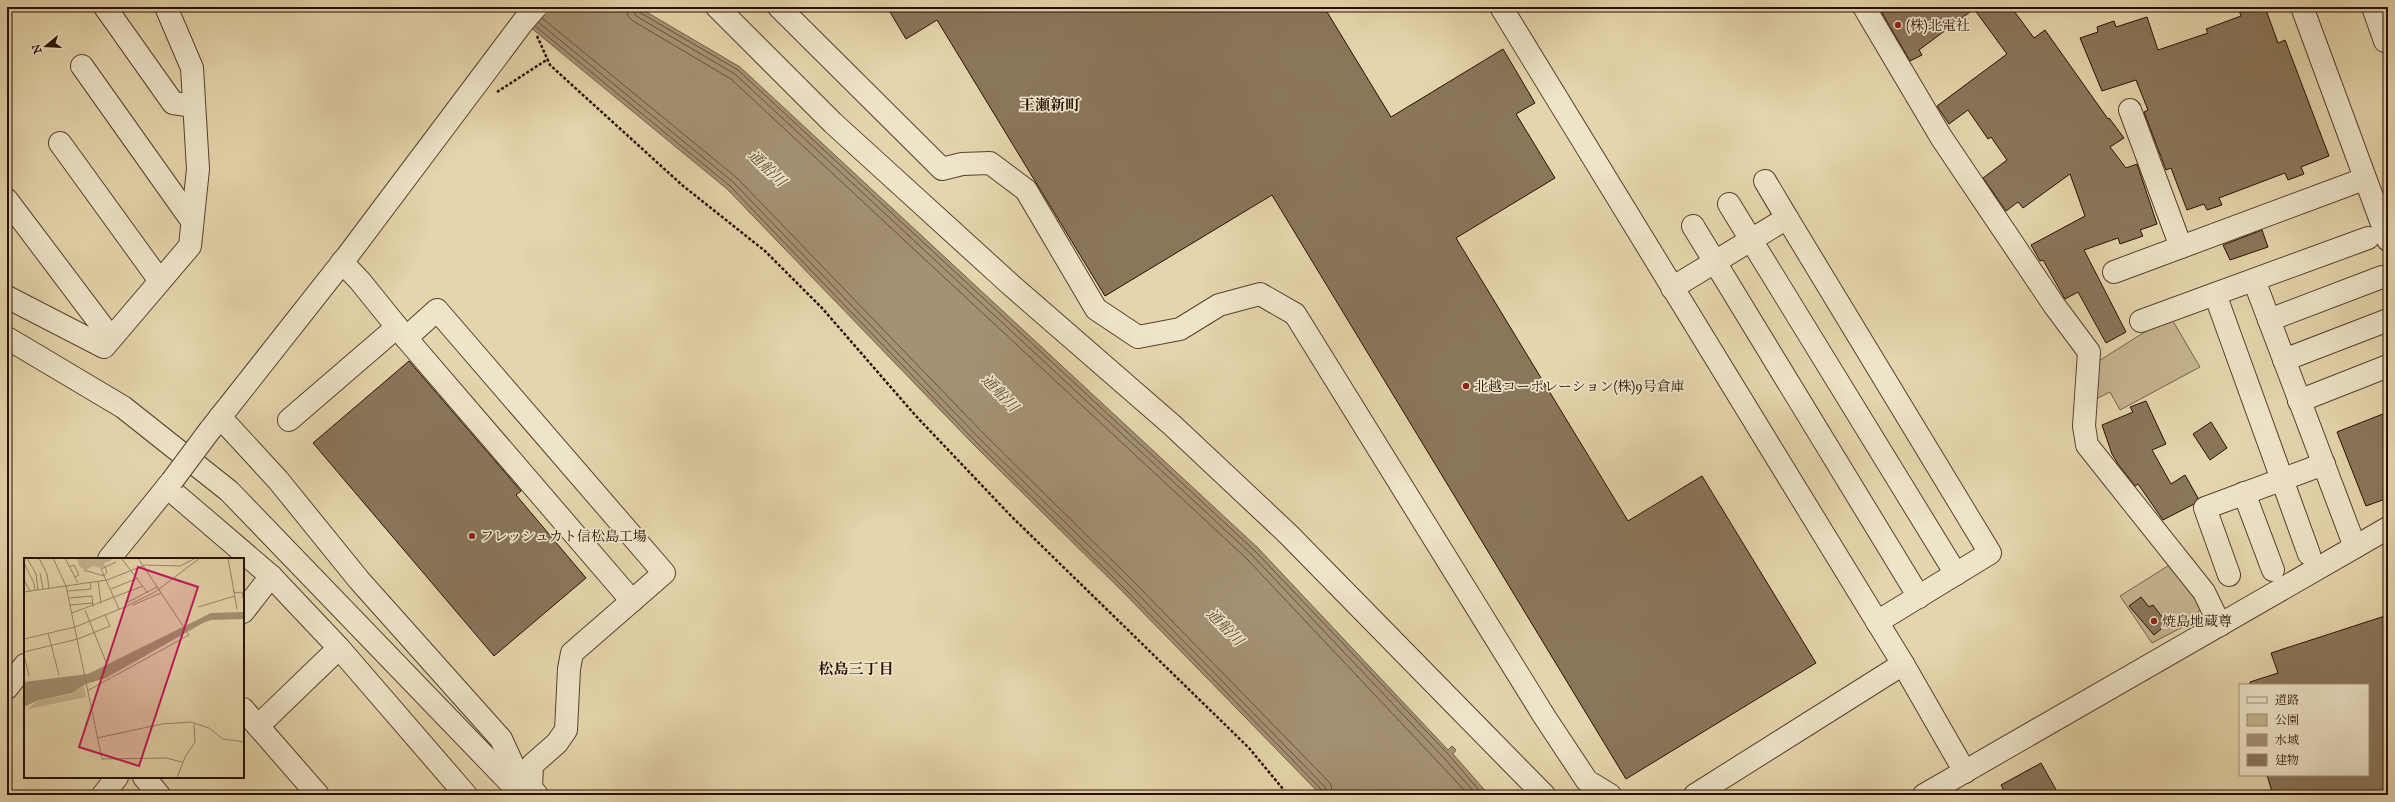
<svg xmlns="http://www.w3.org/2000/svg" width="2395" height="802" font-family="'IM FELL Great Primer','Noto Serif JP',serif">
	<style>
		.green { fill: #c5b48f; stroke: #766249 }
		.water { fill: #a49273; stroke: #725e46 }
		.lines { fill: none; stroke-linecap: round; stroke-linejoin: round }
		.shore { stroke: #66513b; stroke-width: 1 }
		.building { fill: #8a765b; stroke: #271003 }
		.minor-casing { stroke: #56412d; stroke-width: 24 }
		.path { stroke: #271003; stroke-width: 2.5; stroke-dasharray: 3 2; stroke-linecap: butt }
		.minor { stroke: #eee4c9; stroke-width: 22 }
		.minor-bridge-casing { stroke: #56412d; stroke-width: 24; stroke-linecap: butt }
		.minor-bridge { stroke: #eee4c9; stroke-width: 22 }
		.poi-dot { fill: #8f2418; stroke: #eee4c9; stroke-width: 1.5 }
		.labels { text-anchor: middle; stroke-width: 3.5; stroke-linejoin: round; paint-order: stroke }
		.poi-label { font-size: 14px; fill: #271003; stroke: #eee4c9; text-anchor: start }
		.neighbourhood-label { font-size: 15px; font-weight: bold; fill: #271003; stroke: #eee4c9 }
		.water-label { font-size: 15px; font-style: italic; fill: #5f4a35; stroke: #eee4c9 }
		.inset-road { fill: none; stroke: #998668; stroke-width: 1 }
		.view { fill: #c2185b; fill-opacity: 0.15; stroke: #c2185b; stroke-width: 2 }
		.inset-edge { fill: none; stroke: #271003; stroke-width: 2 }
	</style>
	<rect width="100%" height="100%" fill="#e5d5ac"/>
	<filter id="stains"><feTurbulence type="fractalNoise" baseFrequency=".005" numOctaves="4"/><feColorMatrix values="0 0 0 0 .2 0 0 0 0 .09 0 0 0 0 .02 0 0 0 .5 -.17"/></filter>
	<radialGradient id="worn" r=".72"><stop offset=".6" stop-color="#630" stop-opacity="0"/><stop offset="1" stop-color="#630" stop-opacity=".3"/></radialGradient>
	<!-- green -->
	<g class="green">
		<path d="M 2170,316 L 2200,367 L 2120,410 L 2110,392 L 2092,401 L 2094,364 Z"/>
		<path d="M 2171,564 L 2196,598 L 2200,608 L 2196,620 L 2152,643 L 2120,596 Z"/>
	</g>
	<!-- water -->
	<path class="water" d="M 514,7 L 638,7 L 740,67 L 1258,548 L 1448,750 L 1452,746 L 1456,750 L 1453,754 L 1489,795 L 1321,795 L 1123,592 L 974,445 L 727,189 L 530,27 Z"/>
	<g class="lines">
		<!-- shore -->
		<g class="shore">
			<path d="M 626,7 L 628,16 L 633,21 L 731,79 L 1247,559 L 1469,795"/>
			<path d="M 632,7 L 636,16 L 735,74 L 1252,555 L 1444,758 L 1477,795"/>
			<path d="M 637,7 L 639,12 L 738,70 L 1255,551 L 1448,754 L 1483,795"/>
			<path d="M 542,18 L 737,178 L 984,434 L 1133,581 L 1330,783 L 1334,795"/>
			<path d="M 538,22 L 733,182 L 980,439 L 1129,585 L 1325,787 L 1328,795"/>
			<path d="M 535,26 L 730,186 L 976,442 L 1125,589 L 1322,790 L 1323,795"/>
		</g>
	</g>
	<!-- building -->
	<g class="building">
		<path d="M 887,7 L 1324,7 L 1391,117 L 1503,49 L 1535,103 L 1516,114 L 1555,178 L 1456,238 L 1628,521 L 1702,476 L 1816,663 L 1626,779 L 1272,195 L 1105,296 L 937,20 L 906,39 Z"/>
		<path d="M 1891,7 L 2011,7 L 2034,38 L 2045,30 L 2108,119 L 2109,118 L 2124,138 L 2110,147 L 2126,168 L 2137,164 L 2157,224 L 2140,230 L 2143,236 L 2120,244 L 2118,238 L 2084,250 L 2126,332 L 2106,343 L 2078,292 L 2065,299 L 2043,260 L 2040,261 L 2031,245 L 2085,216 L 2070,174 L 2023,208 L 2018,202 L 2006,211 L 1983,178 L 2007,160 L 1991,137 L 1988,139 L 1968,110 L 1949,124 L 1937,106 L 2007,54 L 1974,9 L 1919,50 L 1922,55 L 1910,61 L 1882,13 Z"/>
		<path d="M 2238,7 L 2265,7 L 2278,43 L 2285,40 L 2329,156 L 2301,167 L 2304,174 L 2288,180 L 2285,173 L 2219,198 L 2222,205 L 2207,210 L 2204,204 L 2187,210 L 2171,168 L 2166,170 L 2144,112 L 2148,110 L 2136,80 L 2102,91 L 2080,38 L 2098,32 L 2097,27 L 2114,21 L 2116,27 L 2147,17 L 2158,50 L 2208,33 L 2206,29 L 2241,16 Z"/>
		<path d="M 2262,230 L 2268,247 L 2230,260 L 2223,245 Z"/>
		<path d="M 409,361 L 521,491 L 516,495 L 586,578 L 494,656 L 313,443 Z"/>
		<path d="M 2146,401 L 2166,444 L 2152,450 L 2171,484 L 2185,475 L 2198,498 L 2194,504 L 2163,520 L 2138,484 L 2135,486 L 2118,464 L 2112,454 L 2102,425 L 2133,412 L 2130,407 Z"/>
		<path d="M 2388,412 L 2388,498 L 2366,506 L 2337,432 Z"/>
		<path d="M 2211,422 L 2227,448 L 2210,460 L 2193,434 Z"/>
		<path d="M 2141,597 L 2149,607 L 2153,605 L 2166,622 L 2166,625 L 2154,635 L 2129,606 Z"/>
		<path d="M 2388,615 L 2388,795 L 2273,795 L 2267,775 L 2368,775 L 2368,685 L 2250,685 L 2250,682 L 2278,673 L 2271,653 Z"/>
		<path d="M 2041,763 L 2059,795 L 2006,795 L 2001,785 Z"/>
	</g>
	<g class="lines">
		<!-- minor casing -->
		<g class="minor-casing">
			<g id="minor">
				<path d="M 105,7 L 173,103 L 194,106"/>
				<path d="M 717,7 L 833,123 L 1011,285 L 1172,425 L 1288,534 L 1544,795"/>
				<path d="M 779,7 L 942,169 L 962,164 L 990,163 L 1026,190 L 1096,309 L 1138,337 L 1180,329 L 1219,305 L 1260,294 L 1295,314 L 1544,716 L 1587,781 L 1610,795"/>
				<path d="M 1501,7 L 1903,664 L 1695,795"/>
				<path d="M 1864,7 L 1941,137 L 2054,305 L 2089,352 L 2084,426 L 2087,445 L 2204,592 L 2220,625"/>
				<path d="M 2302,7 L 2388,240"/>
				<path d="M 2373,7 L 2385,41"/>
				<path d="M 82,66 L 192,221"/>
				<path d="M 2130,110 L 2181,247"/>
				<path d="M 60,143 L 160,281"/>
				<path d="M 1765,181 L 1787,218"/>
				<path d="M 7,200 L 111,338"/>
				<path d="M 1729,204 L 1956,574"/>
				<path d="M 1693,226 L 1919,597"/>
				<path d="M 342,262 L 360,281 L 406,338 L 437,310 L 664,573 L 572,653 L 569,669 L 566,730 L 557,743 L 532,765 L 531,788 L 537,795"/>
				<path d="M 2114,272 L 2364,179"/>
				<path d="M 2254,280 L 2355,547"/>
				<path d="M 1672,288 L 1787,218 L 1990,553 L 1877,622"/>
				<path d="M 2215,294 L 2309,554"/>
				<path d="M 7,297 L 104,347 L 190,246 L 198,169 L 192,68 L 166,7"/>
				<path d="M 2269,320 L 2382,277"/>
				<path d="M 2141,321 L 2368,238"/>
				<path d="M 7,338 L 123,407 L 229,491 L 522,795"/>
				<path d="M 406,338 L 632,601"/>
				<path d="M 2284,360 L 2388,320"/>
				<path d="M 2299,401 L 2388,366"/>
				<path d="M 220,417 L 278,480 L 359,580 L 501,739 L 524,789"/>
				<path d="M 289,420 L 397,327"/>
				<path d="M 210,430 L 348,255 L 523,22"/>
				<path d="M 167,487 L 271,576 L 339,648 L 466,795"/>
				<path d="M 2244,493 L 2273,570"/>
				<path d="M 109,559 L 172,481"/>
				<path d="M 2229,575 L 2205,508 L 2324,464"/>
				<path d="M 243,612 L 271,576"/>
				<path d="M 1903,664 L 1965,772"/>
				<path d="M 7,688 L 25,665"/>
				<path d="M 243,709 L 318,795"/>
				<path d="M 258,726 L 339,648"/>
				<path d="M 144,777 L 159,795"/>
				<path d="M 103,795 L 117,777"/>
				<path d="M 1924,795 L 2388,528"/>
			</g>
		</g>
		<!-- path -->
		<g class="path">
			<path d="M 537,36 L 550,65 L 682,185 L 765,251 L 822,308 L 915,415 L 1011,516 L 1249,748 L 1288,795"/>
			<path d="M 497,92 L 548,59"/>
		</g>
		<!-- minor -->
		<use href="#minor" class="minor"/>
		<!-- minor-bridge casing -->
		<g class="minor-bridge-casing">
			<g id="minor-bridge">
				<path d="M 523,22 L 536,7"/>
				<path d="M 172,481 L 210,430"/>
			</g>
		</g>
		<!-- minor-bridge -->
		<use href="#minor-bridge" class="minor-bridge"/>
	</g>
	<!-- markers -->
	<g class="poi-dot">
		<circle cx="1898" cy="25" r="4"/>
		<circle cx="1466" cy="386" r="4"/>
		<circle cx="472" cy="536" r="4"/>
		<circle cx="2154" cy="621" r="4"/>
	</g>
	<g class="labels">
		<!-- poi labels -->
		<g class="poi-label">
			<text x="1906" y="30">(株)北電社</text>
			<text x="1474" y="391">北越コーポレーション(株)9号倉庫</text>
			<text x="480" y="541">フレッシュカト信松島工場</text>
			<text x="2162" y="626">焼島地蔵尊</text>
		</g>
		<!-- neighbourhood labels -->
		<g class="neighbourhood-label">
			<text x="1050" y="110">王瀬新町</text>
			<text x="856" y="674">松島三丁目</text>
		</g>
		<!-- water labels -->
		<g class="water-label">
			<text transform="translate(767 168) rotate(44)" y="5">通船川</text>
			<text transform="translate(1000 393) rotate(46)" y="5">通船川</text>
			<text transform="translate(1225 627) rotate(46)" y="5">通船川</text>
		</g>
	</g>
	<!-- overview -->
	<g transform="translate(24 558)">
		<rect width="220" height="220" fill="#e5d5ac"/>
		<path d="M 53,0 L 86,0 L 88,2 L 80,5 L 81,9 L 76,10 L 69,8 L 61,12 L 55,8 ZM 60,128 L 62,139 L 4,151 L 13,143 L 46,136 Z" fill="#c5b48f"/>
		<path d="M 220,54 L 220,61 L 187,62 L 179,65 L 82,120 L 62,126 L 48,135 L 12,143 L 0,149 L 0,124 L 64,116 L 187,55 Z" fill="#a49273"/>
		<path class="inset-road" d="M 3,0 L 12,16 L 14,32M 15,0 L 23,16 L 25,30M 29,0 L 42,28 L 78,201 L 142,200 L 158,204M 41,0 L 54,25M 97,0 L 124,35M 204,0 L 213,51M 92,4 L 77,11 L 95,51M 0,5 L 10,25 L 11,33M 45,9 L 50,7 L 55,17 L 51,19M 60,12 L 80,18 L 83,14 L 81,9M 16,15 L 19,31M 0,22 L 6,33M 74,23 L 77,46M 87,31 L 114,20M 43,33 L 67,31 L 66,24M 209,33 L 212,35 L 218,34 L 220,45M 0,34 L 83,22 L 121,7 L 156,8 L 172,0M 45,40 L 68,38 L 69,49M 46,47 L 69,45M 109,47 L 137,35M 101,49 L 102,45 L 133,29M 174,49 L 211,38M 61,52 L 82,104M 48,55 L 119,28M 24,75 L 35,117M 0,81 L 51,69 L 101,49 L 131,34 L 176,0M 0,94 L 54,81 L 86,68 L 81,57M 0,97 L 5,118M 63,133 L 165,77 L 114,0M 73,180 L 138,166 L 167,164 L 185,170 L 199,181 L 220,184M 153,220 L 161,199 L 171,184 L 170,166"/>
		<path class="view" d="M 114,9 L 174,29 L 115,208 L 55,189 Z"/>
		<rect width="220" height="220" class="inset-edge"/>
	</g>
	<!-- margin -->
	<rect width="2395" height="802" fill="none" stroke="#e5d5ac" stroke-width="24"/>
	<rect x="8" y="8" width="2379" height="786" fill="none" stroke="#271003" stroke-width="2"/>
	<rect x="12" y="12" width="2371" height="778" fill="none" stroke="#271003"/>
	<!-- legend -->
	<rect x="2239" y="684" width="130" height="92" fill="#eee4c9" stroke="#9e8f7a"/>
	<rect x="2247" y="697" width="20" height="6" fill="#eee4c9" stroke="#9e8f7a"/>
	<text x="2275" y="704" font-size="12" fill="#271003">道路</text>
	<rect x="2247" y="714" width="20" height="12" fill="#c5b48f" stroke="#9e8f7a"/>
	<text x="2275" y="724" font-size="12" fill="#271003">公園</text>
	<rect x="2247" y="734" width="20" height="12" fill="#a49273" stroke="#9e8f7a"/>
	<text x="2275" y="744" font-size="12" fill="#271003">水域</text>
	<rect x="2247" y="754" width="20" height="12" fill="#8a765b" stroke="#9e8f7a"/>
	<text x="2275" y="764" font-size="12" fill="#271003">建物</text>
	<!-- north arrow -->
	<g transform="translate(46 46) rotate(252)" stroke="#eee4c9" stroke-width="3" paint-order="stroke">
	<path d="M0-3L7 15L0 10L-7 15Z" fill="#271003"/>
	<text y="-6" font-size="11" font-weight="bold" text-anchor="middle" fill="#271003">N</text>
	</g>
	<rect width="100%" height="100%" filter="url(#stains)"/>
	<rect width="100%" height="100%" fill="url(#worn)"/>
</svg>
